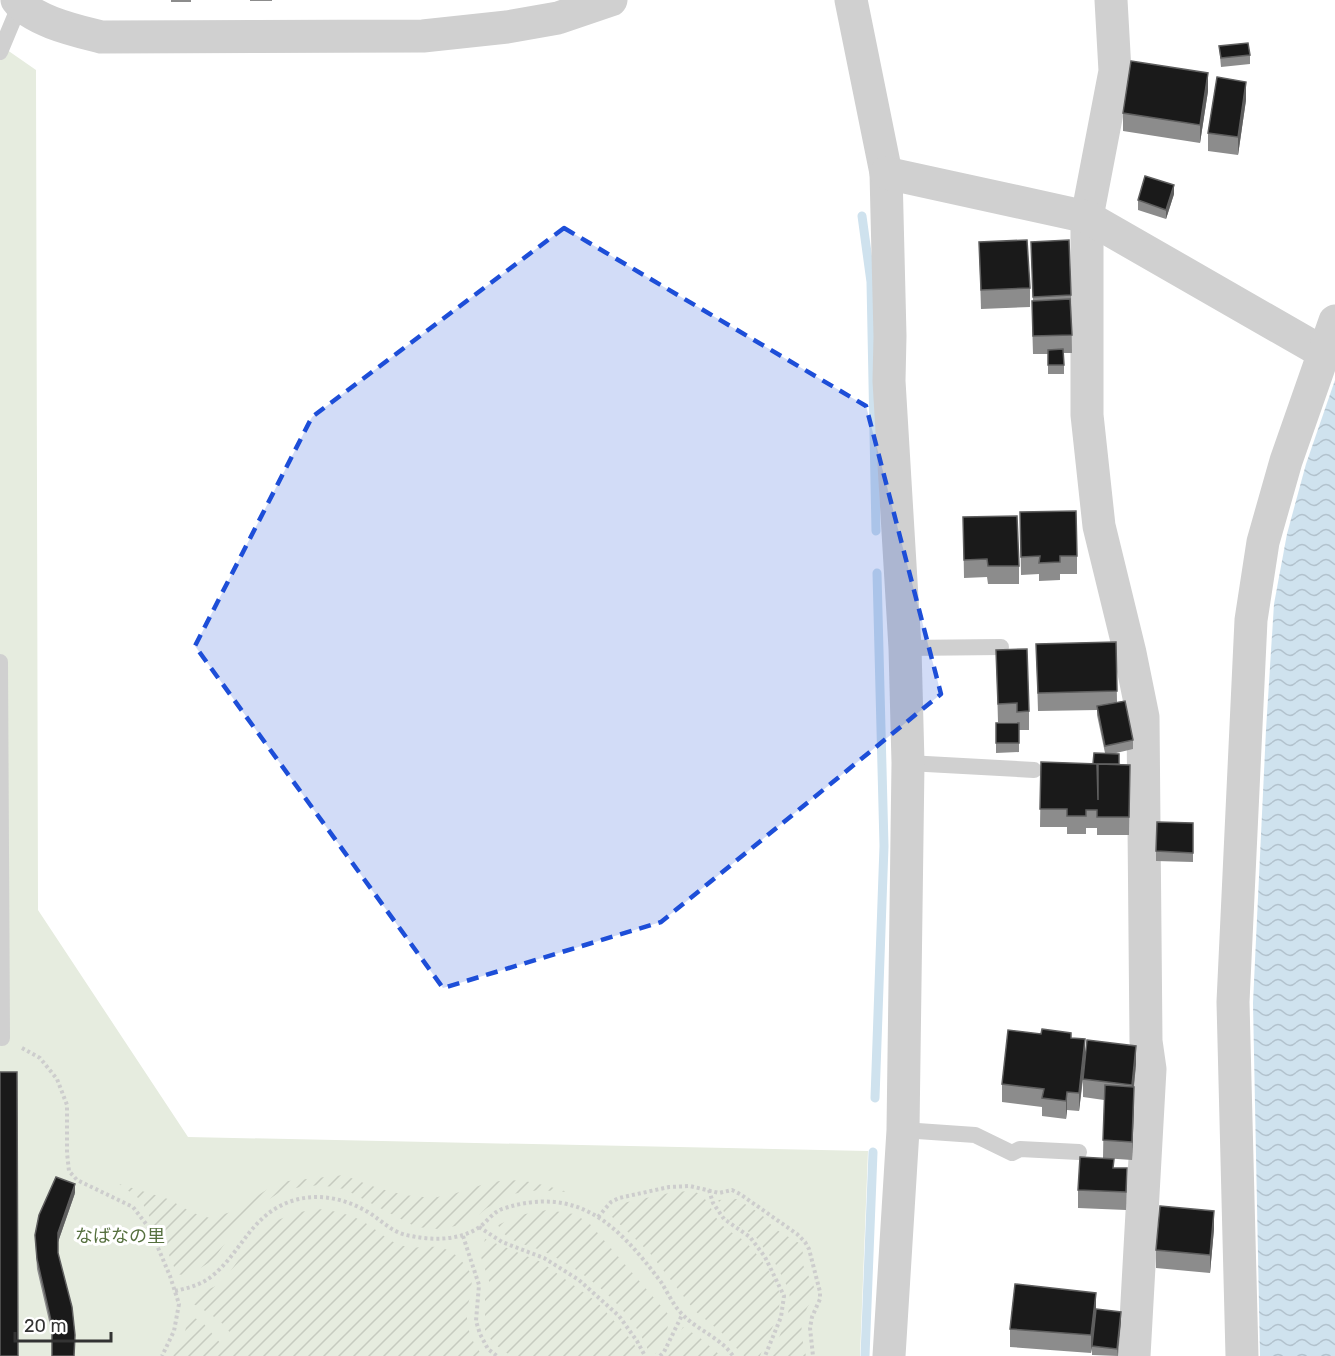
<svg xmlns="http://www.w3.org/2000/svg" width="1335" height="1356" font-family="Rubik,'Noto Sans JP',sans-serif">
	<style>
		.park { fill: #e6ecdf }
		.garden { fill: url(#garden-furrows) }
		.water { fill: url(#water-waves) }
		.lines { fill: none; stroke-linecap: round; stroke-linejoin: round }
		.stream { stroke: #cfe2ee; stroke-width: 9 }
		.path { stroke: #cdcdcd; stroke-width: 4; stroke-dasharray: 3 3; stroke-linecap: butt }
		.service { stroke: #d0d0d0; stroke-width: 16 }
		.minor { stroke: #d0d0d0; stroke-width: 33 }
		.tertiary { stroke: #d0d0d0; stroke-width: 33 }
		.wall { fill: #8c8c8c; fill-rule: evenodd }
		.shaded-wall { fill: #5f5f5f }
		.building { fill: #1a1a1a; stroke: #5f5f5f; stroke-width: 1.5 }
		.marked { fill: #1d4ed8; fill-opacity: 0.2; stroke: #1d4ed8; stroke-width: 4.5; stroke-dasharray: 12 8; stroke-linejoin: round }
		.labels { text-anchor: middle; stroke-width: 6; stroke-linejoin: round; paint-order: stroke }
		.park-label { font-size: 18px; fill: #56703f; stroke: #fff }
	</style>
	<defs>
		<pattern id="garden-furrows" width="10" height="10" patternUnits="userSpaceOnUse" patternTransform="scale(1.5)"><rect width="10" height="10" fill="#e6ecdf"/><path d="M-1 1l2-2M0 10L10 0M9 11l2-2" fill="none" stroke="#c6cbc0"/></pattern>
		<pattern id="water-waves" width="16" height="10" patternUnits="userSpaceOnUse" patternTransform="scale(1.5)"><rect width="16" height="10" fill="#cfe2ee"/><path d="M0 5q4-4 8 0t8 0" fill="none" stroke="#b2c2cd"/></pattern>
	</defs>
	<rect width="100%" height="100%" fill="#fff"/>
	<!-- park -->
	<path class="park" d="M 0,45 L 36,70 L 38,910 L 188,1137 L 868,1151 L 860,1356 L 0,1356 Z"/>
	<!-- garden -->
	<g class="garden">
		<path d="M 344,1175 C 373,1187 404,1199 437,1197 C 459,1195 479,1183 500,1181 C 523,1178 547,1186 568,1192 L 539,1190 L 512,1194 L 487,1208 L 467,1224 L 438,1229 L 416,1227 L 344,1189 L 320,1185 L 300,1187 L 280,1192 L 262,1204 L 241,1221 L 213,1260 L 188,1276 L 177,1274 L 170,1257 L 141,1200 L 119,1184 L 168,1199 L 193,1213 L 210,1218 L 231,1212 L 279,1182 Z"/>
		<path d="M 692,1191 C 710,1196 710,1212 721,1224 C 728,1231 737,1235 744,1241 C 756,1251 781,1283 780,1299 C 779,1318 767,1338 760,1356 L 744,1356 L 721,1332 L 695,1311 L 649,1252 L 610,1215 L 617,1206 L 623,1203 L 674,1192 Z"/>
		<path d="M 737,1199 L 761,1214 L 775,1229 L 799,1243 L 803,1253 L 802,1263 L 814,1287 L 814,1296 L 807,1308 L 801,1323 L 803,1343 L 806,1356 L 772,1356 L 788,1314 L 790,1300 L 789,1290 L 775,1263 L 755,1236 L 727,1218 L 718,1200 Z"/>
		<path d="M 318,1209 C 335,1211 352,1214 367,1224 C 377,1230 387,1240 398,1244 C 420,1254 436,1237 459,1258 C 464,1264 470,1269 471,1277 C 473,1286 470,1296 468,1305 C 464,1324 471,1342 483,1356 L 173,1356 L 183,1341 L 188,1318 L 192,1316 L 204,1324 L 221,1344 L 232,1338 C 229,1324 204,1310 192,1303 L 192,1297 L 222,1283 L 257,1234 L 272,1222 L 300,1212 Z"/>
		<path d="M 547,1210 L 574,1214 L 589,1223 L 668,1314 C 670,1329 664,1342 655,1354 L 648,1350 C 632,1309 584,1270 545,1252 C 528,1244 506,1243 498,1225 L 520,1215 Z"/>
		<path d="M 485,1239 L 541,1262 L 597,1302 L 634,1343 L 638,1356 L 511,1356 L 493,1343 L 485,1330 L 485,1299 L 490,1284 L 481,1257 Z"/>
		<path d="M 683,1327 L 699,1337 L 721,1356 L 668,1356 Z"/>
	</g>
	<!-- water -->
	<path class="water" d="M 1335,380 L 1335,1356 L 1260,1356 L 1253,1003 L 1266,730 L 1274,604 L 1287,534 L 1306,464 Z"/>
	<g class="lines">
		<!-- stream -->
		<g class="stream">
			<path d="M 862,216 L 871,282 L 876,531"/>
			<path d="M 875,1098 L 884,846 L 877,573"/>
			<path d="M 865,1356 L 873,1152"/>
		</g>
		<!-- path -->
		<g class="path">
			<path d="M 22,1048 L 40,1058 L 57,1079 L 67,1105 L 67,1153 L 69,1171 L 77,1180 L 133,1207 L 150,1229 L 170,1276 L 179,1304 L 174,1331 L 162,1356"/>
			<path d="M 709,1190 L 713,1203 L 724,1219 L 750,1237 L 765,1257 L 784,1296 L 781,1317 L 765,1356"/>
			<path d="M 598,1217 L 611,1202 L 619,1198 L 669,1187 L 690,1186 L 719,1193 L 732,1190 L 740,1194 L 797,1234 L 805,1242 L 809,1249 L 820,1292 L 820,1299 L 812,1317 L 810,1328 L 813,1356"/>
			<path d="M 479,1227 L 502,1242 L 544,1258 L 579,1280 L 619,1316 L 637,1341 L 645,1356"/>
			<path d="M 463,1236 L 479,1285 L 476,1321 L 480,1334 L 488,1349 L 497,1356"/>
			<path d="M 175,1291 C 188,1288 201,1285 212,1276 C 243,1251 251,1213 295,1200 C 320,1193 346,1199 368,1212 C 384,1222 392,1233 411,1236 C 435,1241 462,1240 481,1226 C 488,1220 494,1212 502,1209 C 578,1184 618,1225 661,1282 C 668,1293 674,1307 684,1316 C 698,1330 722,1339 733,1356"/>
			<path d="M 660,1356 L 664,1352 L 682,1315"/>
		</g>
		<!-- service -->
		<g class="service">
			<path d="M 0,52 L 20,4"/>
			<path d="M 905,648 L 1001,647"/>
			<path d="M 0,662 L 2,1038"/>
			<path d="M 908,763 L 1034,770"/>
			<path d="M 903,1130 L 975,1135 L 1012,1153 L 1020,1149 L 1079,1152"/>
		</g>
		<!-- minor -->
		<g class="minor">
			<path d="M 851,0 L 886,173 L 890,336 L 889,381 L 905,648 L 908,763 L 903,1130 L 889,1356"/>
			<path d="M 1111,0 L 1115,71 L 1087,217 L 1087,415 L 1099,526 L 1130,653 L 1143,717 L 1146,1041 L 1150,1069 L 1134,1356"/>
			<path d="M 886,173 L 1087,217 L 1324,353"/>
			<path d="M 1242,1356 L 1233,1002 L 1251,620 L 1263,542 L 1286,461 L 1335,321"/>
		</g>
		<!-- tertiary -->
		<path class="tertiary" d="M 17,0 C 32,21 78,31 101,37 L 423,36 L 507,27 L 558,18 L 611,0"/>
	</g>
	<!-- wall -->
	<g class="wall">
		<rect x="171" y="0" width="20" height="2"/>
		<rect x="250" y="0" width="22" height="1"/>
		<path d="M 1219,46 L 1250,55 L 1250,64 L 1221,67 Z"/>
		<path d="M 1208,91 L 1200,143 L 1123,131 L 1123,113 Z"/>
		<path d="M 1246,100 L 1238,155 L 1208,151 L 1208,133 Z"/>
		<path d="M 1174,194 L 1166,219 L 1138,210 L 1138,200 Z"/>
		<path d="M 979,242 L 1030,288 L 1030,307 L 981,309 Z"/>
		<path d="M 1031,242 L 1071,295 L 1072,353 L 1064,353 L 1064,374 L 1048,374 L 1048,354 L 1033,354 L 1032,319 L 1032,301 L 1033,301 Z"/>
		<path d="M 1020,512 L 1077,556 L 1077,574 L 1060,574 L 1060,580 L 1039,581 L 1039,574 L 1021,575 Z"/>
		<path d="M 963,517 L 1019,566 L 1019,584 L 988,584 L 987,577 L 964,578 Z"/>
		<path d="M 1116,642 L 1117,702 L 1133,740 L 1133,749 L 1112,754 L 1119,764 L 1130,765 L 1129,835 L 1097,835 L 1097,828 L 1086,828 L 1086,834 L 1067,834 L 1067,827 L 1040,827 L 1041,762 L 1093,764 L 1105,753 L 1097,715 L 1097,710 L 1038,711 L 1036,644 ZM 1097,774 L 1098,774 L 1098,800 Z"/>
		<path d="M 996,650 L 1029,711 L 1029,730 L 1019,730 L 1019,752 L 996,753 L 996,723 L 1017,723 L 1017,722 L 998,722 Z"/>
		<path d="M 1193,823 L 1193,862 L 1156,861 L 1156,851 Z"/>
		<path d="M 1071,1038 L 1085,1057 L 1136,1064 L 1134,1087 L 1134,1105 L 1132,1160 L 1103,1158 L 1104,1100 L 1083,1097 L 1083,1080 L 1079,1111 L 1067,1110 L 1066,1119 L 1042,1116 L 1042,1107 L 1002,1102 L 1002,1084 Z"/>
		<path d="M 1114,1168 L 1127,1186 L 1126,1210 L 1078,1208 L 1078,1190 Z"/>
		<path d="M 75,1193 L 58,1242 L 52,1334 L 37,1269 L 35,1235 Z"/>
		<path d="M 1214,1229 L 1210,1273 L 1156,1268 L 1156,1250 Z"/>
		<path d="M 1096,1311 L 1121,1322 L 1118,1356 L 1092,1355 L 1092,1347 L 1091,1353 L 1010,1347 L 1010,1329 Z"/>
	</g>
	<!-- shaded-wall -->
	<g class="shaded-wall">
		<path d="M 1208,73 L 1208,91 L 1200,143 L 1200,125 Z"/>
		<path d="M 1246,82 L 1246,100 L 1238,155 L 1238,137 Z"/>
		<path d="M 1174,185 L 1174,194 L 1166,219 L 1166,210 Z"/>
		<path d="M 1085,1039 L 1085,1057 L 1079,1111 L 1079,1093 Z"/>
		<path d="M 1136,1046 L 1136,1064 L 1132,1103 L 1132,1085 Z"/>
		<path d="M 1134,1087 L 1134,1105 L 1132,1160 L 1132,1142 Z"/>
		<path d="M 1067,1092 L 1067,1110 L 1066,1119 L 1066,1101 Z"/>
		<path d="M 75,1184 L 75,1193 L 58,1242 L 58,1233 Z"/>
		<path d="M 1214,1211 L 1214,1229 L 1210,1273 L 1210,1255 Z"/>
		<path d="M 1096,1293 L 1096,1312 L 1091,1353 L 1091,1335 Z"/>
		<path d="M 1121,1312 L 1121,1322 L 1117,1356 L 1117,1349 Z"/>
	</g>
	<!-- building -->
	<g class="building">
		<path d="M 1248,43 L 1250,55 L 1221,58 L 1219,46 Z"/>
		<path d="M 1131,61 L 1208,73 L 1200,125 L 1123,113 Z"/>
		<path d="M 1217,77 L 1246,82 L 1238,137 L 1208,133 Z"/>
		<path d="M 1145,176 L 1174,185 L 1166,210 L 1138,200 Z"/>
		<path d="M 1027,240 L 1030,288 L 981,290 L 979,242 Z"/>
		<path d="M 1069,240 L 1071,295 L 1033,297 L 1031,242 Z"/>
		<path d="M 1070,299 L 1072,335 L 1033,336 L 1032,301 Z"/>
		<path d="M 1063,349 L 1064,365 L 1048,365 L 1048,350 Z"/>
		<path d="M 1076,511 L 1077,556 L 1060,556 L 1060,562 L 1039,563 L 1040,556 L 1021,557 L 1020,512 Z"/>
		<path d="M 1017,516 L 1019,566 L 988,566 L 987,559 L 964,560 L 963,517 Z"/>
		<path d="M 1116,642 L 1117,691 L 1038,693 L 1036,644 Z"/>
		<path d="M 1027,649 L 1029,711 L 1017,712 L 1017,703 L 998,704 L 996,650 Z"/>
		<path d="M 1125,701 L 1133,740 L 1105,746 L 1097,706 Z"/>
		<rect x="996" y="723" width="23" height="20"/>
		<path d="M 1094,753 L 1119,754 L 1119,764 L 1098,764 L 1098,765 L 1093,764 Z"/>
		<path d="M 1041,762 L 1097,764 L 1098,800 L 1098,764 L 1130,765 L 1129,817 L 1097,817 L 1097,810 L 1086,810 L 1086,816 L 1067,816 L 1067,809 L 1040,809 Z"/>
		<path d="M 1157,822 L 1193,823 L 1193,853 L 1156,851 Z"/>
		<path d="M 1042,1029 L 1071,1033 L 1071,1038 L 1085,1039 L 1079,1093 L 1067,1092 L 1066,1101 L 1042,1098 L 1044,1089 L 1002,1084 L 1008,1030 L 1041,1034 Z"/>
		<path d="M 1087,1040 L 1136,1046 L 1132,1085 L 1083,1079 Z"/>
		<path d="M 0,1072 L 17,1072 L 18,1356 L 0,1356 Z"/>
		<path d="M 1105,1085 L 1134,1087 L 1132,1142 L 1103,1140 Z"/>
		<path d="M 1080,1157 L 1114,1159 L 1113,1168 L 1127,1168 L 1126,1192 L 1078,1190 Z"/>
		<path d="M 56,1177 L 75,1184 L 58,1233 L 58,1253 L 72,1307 L 75,1335 L 74,1356 L 52,1356 L 52,1325 L 37,1259 L 35,1235 L 39,1215 Z"/>
		<path d="M 1160,1206 L 1214,1211 L 1210,1255 L 1156,1250 Z"/>
		<path d="M 1015,1284 L 1096,1293 L 1091,1335 L 1010,1329 Z"/>
		<path d="M 1096,1309 L 1121,1312 L 1117,1349 L 1092,1346 Z"/>
	</g>
	<!-- marked area -->
	<path class="marked" d="M 564,228 L 866,406 L 941,694 L 661,922 L 443,988 L 195,646 L 312,417 Z"/>
	<g class="labels">
		<!-- park labels -->
		<g class="park-label">
			<text x="120" y="1242">なばなの里</text>
		</g>
	</g>
	<!-- scale -->
	<path d="M15 1332v9h96v-9" fill="none" stroke="#333333" stroke-width="3"/>
	<text x="24" y="1332" font-size="18" fill="#333333" stroke="#ffffff" stroke-width="4.5" paint-order="stroke">20 m</text>
</svg>
